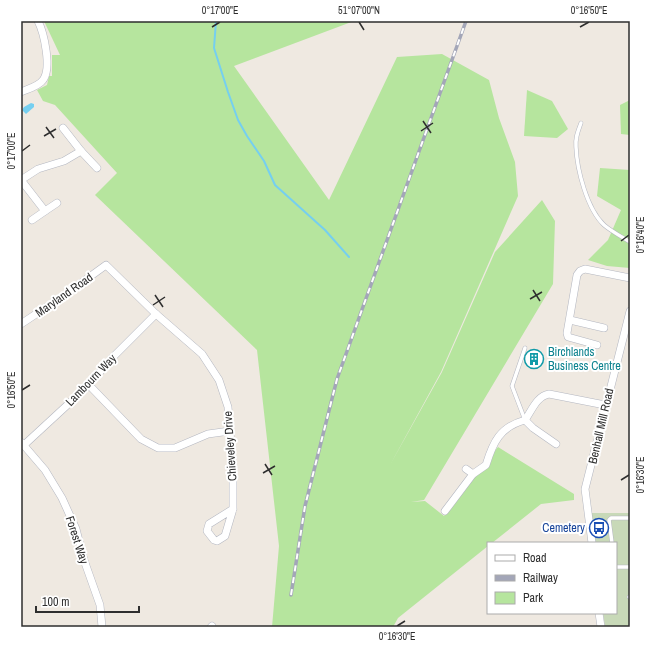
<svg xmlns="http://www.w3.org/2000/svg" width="651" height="648" font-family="'Archivo Narrow',sans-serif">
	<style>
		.green { fill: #b6e59e }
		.cemetery { fill: #c8d9b8 }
		.water { fill: #75cff0 }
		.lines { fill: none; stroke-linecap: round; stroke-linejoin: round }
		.stream { stroke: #75cff0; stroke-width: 2 }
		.service-casing { stroke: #b4b7c1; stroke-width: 4.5 }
		.minor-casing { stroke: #b4b7c1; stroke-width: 8 }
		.service { stroke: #fff; stroke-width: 3.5 }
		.minor { stroke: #fff; stroke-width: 7 }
		.rail-casing { stroke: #a3a6b8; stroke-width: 3.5 }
		.rail { stroke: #fff; stroke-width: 2; stroke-dasharray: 6; stroke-linecap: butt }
		.ticks { fill: none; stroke: #2e2e2e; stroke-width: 1.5 }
		.labels { text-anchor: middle; stroke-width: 4; stroke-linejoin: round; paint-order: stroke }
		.street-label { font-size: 12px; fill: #2e2e2e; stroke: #fff }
		.culture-label { font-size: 12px; fill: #0d838f; stroke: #fff; text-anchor: start }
		.transit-label { font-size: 12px; fill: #164399; stroke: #fff; text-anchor: end }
		.neatline { fill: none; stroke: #2e2e2e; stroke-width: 1.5 }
		.ticks-label { font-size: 10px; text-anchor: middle; fill: #2e2e2e }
	</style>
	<rect width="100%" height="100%" fill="#efe9e1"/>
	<!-- green -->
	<g class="green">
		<path d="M 44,21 L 354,21 L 234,66 L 329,200 L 397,57 L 442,54 L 489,80 L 499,118 L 515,162 L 518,196 L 441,372 L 390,465 L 442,372 L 495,252 L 542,200 L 555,221 L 553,284 L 424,500 L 411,502 L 425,501 L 444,516 L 498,447 L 574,494 L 574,500 L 541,504 L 492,543 L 488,543 L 488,546 L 398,618 L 393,627 L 272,627 L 279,546 L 257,350 L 95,195 L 117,173 L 55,105 L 43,101 L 37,90 L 47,85 L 49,76 L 52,76 L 52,55 L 60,55 Z"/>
		<path d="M 527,90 L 552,101 L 568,129 L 557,138 L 524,136 Z"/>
		<path d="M 630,100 L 630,135 L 621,134 L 620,105 Z"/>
		<path d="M 600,168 L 630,170 L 630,268 L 607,266 L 588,260 L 608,240 L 621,210 L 597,196 Z"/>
	</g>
	<!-- cemetery -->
	<path class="cemetery" d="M 591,513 L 630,513 L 630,627 L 605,627 L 603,613 L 616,613 L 616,543 L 595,543 Z"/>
	<!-- water -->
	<path class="water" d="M 31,103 L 34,104 L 34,107 L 26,114 L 22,110 L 24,107 Z"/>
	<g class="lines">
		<!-- stream -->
		<path class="stream" d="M 216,21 L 214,48 L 228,92 L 238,120 L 247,136 L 264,161 L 275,185 L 325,230 L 349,257"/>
		<!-- service casing -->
		<g class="service-casing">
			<g id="service">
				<path d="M 581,123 C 578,131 575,138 576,147 C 577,170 587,209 604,225 C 611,231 622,237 630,242"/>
				<path d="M 525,348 L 512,386 L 525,420"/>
				<path d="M 612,543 L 609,520 L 611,518 L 630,518"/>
				<path d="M 616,567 L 630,567"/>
				<path d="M 629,597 L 630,597"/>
			</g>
		</g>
		<!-- minor casing -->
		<g class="minor-casing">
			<g id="minor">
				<path d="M 21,92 C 28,89 39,86 43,80 C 52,68 44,33 38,21"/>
				<path d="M 63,128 L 81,151"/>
				<path d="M 21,180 L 38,169 L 64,161 L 81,151 L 97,168"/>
				<path d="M 21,180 L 45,211 L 57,203"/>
				<path d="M 32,220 L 45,211"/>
				<path d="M 570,320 L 604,328"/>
				<path d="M 21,324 L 66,294 L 106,265 L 156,314 L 202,354 L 219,380 L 228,407 L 233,470 L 233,509 L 225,536 L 217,541 L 214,540 L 207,531 L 209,524 L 233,509"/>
				<path d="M 597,345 L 568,337 L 567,333 L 577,275 L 580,271 L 585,269 L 630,278"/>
				<path d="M 89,385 L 141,439 L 158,448 L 175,448 L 208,434 L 230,431"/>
				<path d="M 525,420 L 533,428 L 556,444"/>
				<path d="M 21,442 L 45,470 L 62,498 L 76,529 L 84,560 L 100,605 L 102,627"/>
				<path d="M 24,445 L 89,385 L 111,359 L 156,314"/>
				<path d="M 466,469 L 473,474"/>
				<path d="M 445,511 L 473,474 L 486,465 C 493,442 500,427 525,420 C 532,410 537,396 549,394 L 605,405"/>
				<path d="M 592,543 L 585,489 L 630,311"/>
				<path d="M 599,613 L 601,627"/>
				<path d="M 211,627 L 212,626"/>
			</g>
		</g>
		<!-- service -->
		<use href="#service" class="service"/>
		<!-- minor -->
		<use href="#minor" class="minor"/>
		<!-- rail casing -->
		<g class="rail-casing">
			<path id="rail" d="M 291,595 L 305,506 L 337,379 L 466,21"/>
		</g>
		<!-- rail -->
		<use href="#rail" class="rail"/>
	</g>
	<!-- ticks -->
	<path class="ticks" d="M 359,22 L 364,30M 212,27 L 220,22M 580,27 L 589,22M 423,121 L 431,133M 46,127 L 54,138M 421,131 L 433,123M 44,136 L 56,129M 22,151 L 30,145M 621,241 L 629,235M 533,290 L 540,301M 155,295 L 163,307M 530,299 L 542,292M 153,305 L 165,297M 22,390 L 30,385M 265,464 L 272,475M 263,473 L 275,466M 621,480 L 629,475M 397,626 L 405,621"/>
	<!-- icons -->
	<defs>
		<g id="building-ring" transform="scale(1)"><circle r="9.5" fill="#fff" stroke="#0f9aa8" stroke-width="1.5"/><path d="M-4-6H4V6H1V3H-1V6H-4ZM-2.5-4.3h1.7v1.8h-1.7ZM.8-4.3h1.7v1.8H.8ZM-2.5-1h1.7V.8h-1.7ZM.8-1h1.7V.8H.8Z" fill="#0f9aa8"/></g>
		<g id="bus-ring" transform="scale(1)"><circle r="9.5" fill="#fff" stroke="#1a4fb4" stroke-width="1.5"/><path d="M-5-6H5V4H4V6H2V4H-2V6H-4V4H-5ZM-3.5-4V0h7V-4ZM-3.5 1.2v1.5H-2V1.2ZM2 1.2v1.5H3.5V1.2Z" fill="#1a4fb4"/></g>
	</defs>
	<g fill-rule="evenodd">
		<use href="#building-ring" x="534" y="359"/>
		<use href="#bus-ring" x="599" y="528"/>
	</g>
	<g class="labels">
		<!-- street labels -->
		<g class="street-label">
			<text transform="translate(64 295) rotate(-35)" y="4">Maryland Road</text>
			<text transform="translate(91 380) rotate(-46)" y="4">Lambourn Way</text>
			<text transform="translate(601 426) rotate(-77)" y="4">Benhall Mill Road</text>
			<text transform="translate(230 446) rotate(-94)" y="4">Chieveley Drive</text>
			<text transform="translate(77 540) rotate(72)" y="4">Forest Way</text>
		</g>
		<!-- culture labels -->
		<g class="culture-label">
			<text x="548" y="356">Birchlands<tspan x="548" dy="14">Business Centre</tspan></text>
		</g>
		<!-- transit labels -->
		<g class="transit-label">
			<text x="585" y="532">Cemetery</text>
		</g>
	</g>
	<!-- border -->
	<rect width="651" height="648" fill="none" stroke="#ffffff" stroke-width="44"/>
	<!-- legend -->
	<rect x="487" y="542" width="130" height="72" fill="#ffffff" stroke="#ababab"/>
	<rect x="495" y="555" width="20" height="6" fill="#ffffff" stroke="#ababab"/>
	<text x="523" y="562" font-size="12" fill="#2e2e2e">Road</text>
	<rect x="495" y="575" width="20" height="6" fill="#a3a6b8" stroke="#ababab"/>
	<text x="523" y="582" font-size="12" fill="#2e2e2e">Railway</text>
	<rect x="495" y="592" width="20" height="12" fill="#b6e59e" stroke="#ababab"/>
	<text x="523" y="602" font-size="12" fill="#2e2e2e">Park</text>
	<!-- scale -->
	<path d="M36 606v6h103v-6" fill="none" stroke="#2e2e2e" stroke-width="2"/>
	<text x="42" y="606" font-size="12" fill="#2e2e2e" stroke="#ffffff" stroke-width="3" paint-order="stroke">100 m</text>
	<rect x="22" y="22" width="607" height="604" class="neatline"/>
	<g class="ticks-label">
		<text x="220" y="14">0°17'00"E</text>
		<text x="359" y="14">51°07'00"N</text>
		<text x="589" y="14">0°16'50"E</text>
		<text transform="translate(11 151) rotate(-90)" y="4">0°17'00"E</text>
		<text transform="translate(640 235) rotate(-90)" y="4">0°16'40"E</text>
		<text transform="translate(11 390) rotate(-90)" y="4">0°16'50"E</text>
		<text transform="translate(640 475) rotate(-90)" y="4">0°16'30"E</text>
		<text x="397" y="640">0°16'30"E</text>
	</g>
</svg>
